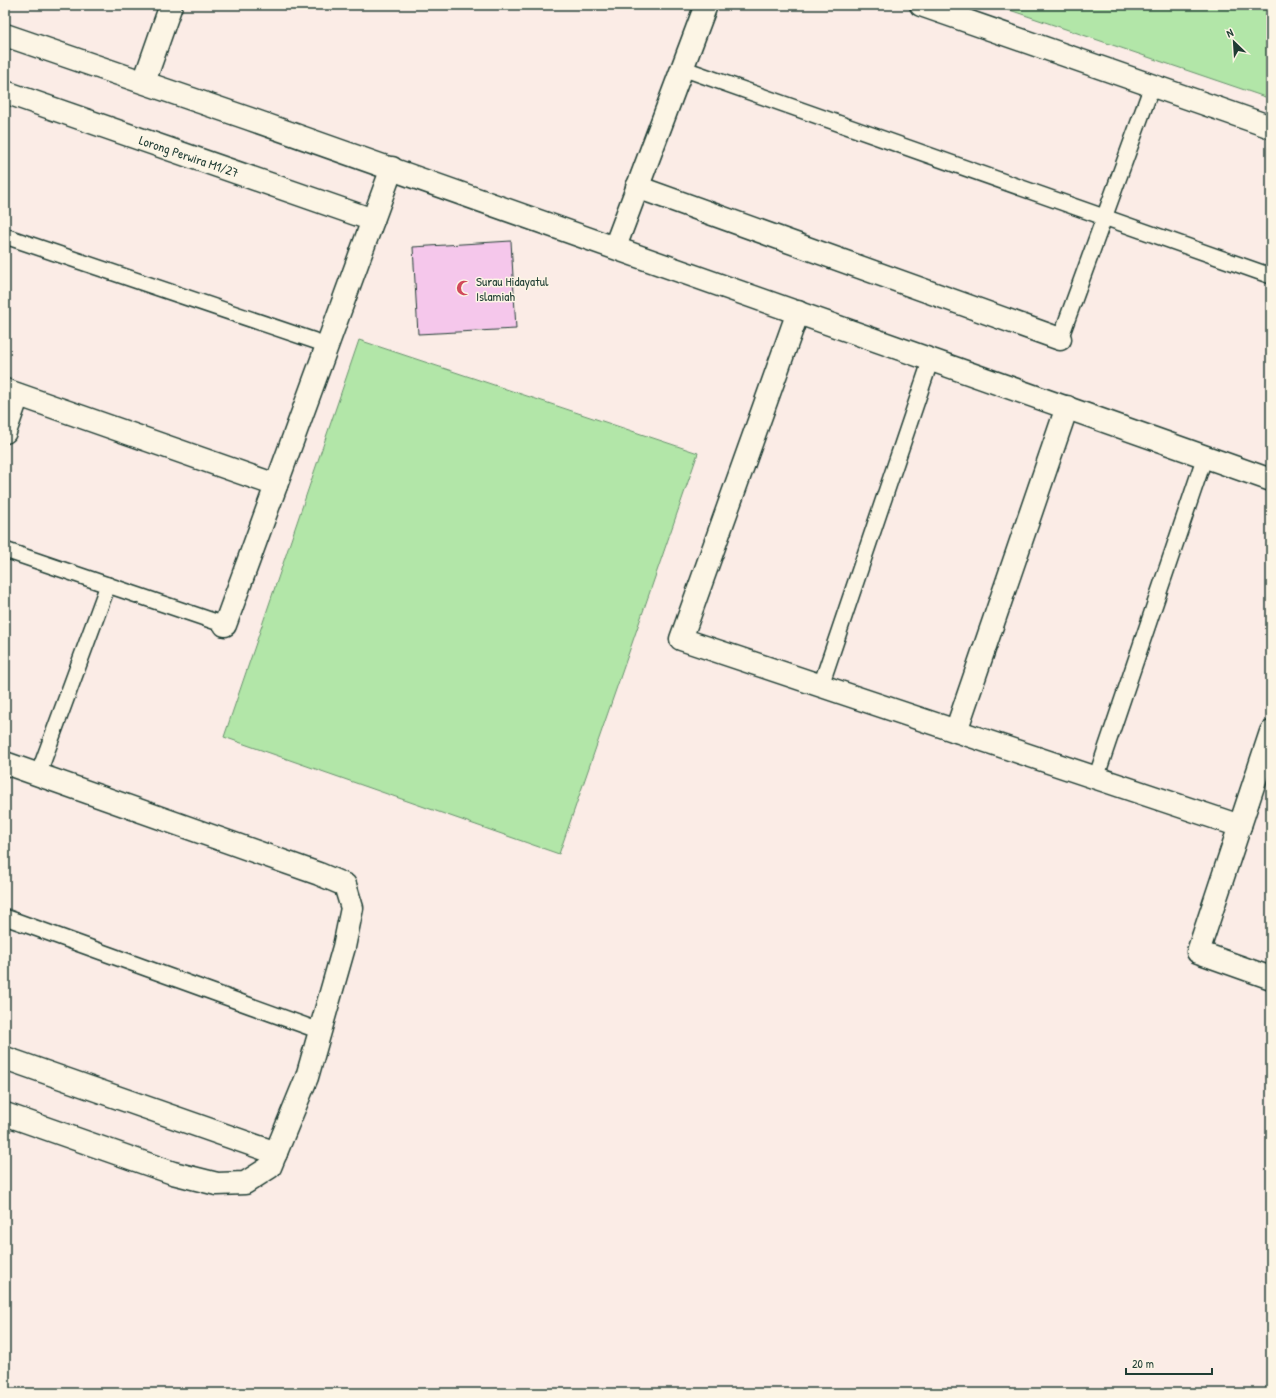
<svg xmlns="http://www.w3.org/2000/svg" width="1276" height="1398" font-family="'Patrick Hand',sans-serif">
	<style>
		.green { fill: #b2e6a8; stroke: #68926e }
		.building { fill: #f5c7eb; stroke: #1f3d34 }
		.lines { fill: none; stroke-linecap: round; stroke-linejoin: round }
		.service-casing { stroke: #1f3d34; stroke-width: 18 }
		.minor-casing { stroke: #1f3d34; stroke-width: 25 }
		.service { stroke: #fcf5e5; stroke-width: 15 }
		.minor { stroke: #fcf5e5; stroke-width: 22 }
		.labels { text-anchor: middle; stroke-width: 3; stroke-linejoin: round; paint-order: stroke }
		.street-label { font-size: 13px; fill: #1f3d34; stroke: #fcf5e5 }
		.poi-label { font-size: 13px; fill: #1f3d34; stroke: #fcf5e5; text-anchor: start }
	</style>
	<rect width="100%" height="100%" fill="#fbece6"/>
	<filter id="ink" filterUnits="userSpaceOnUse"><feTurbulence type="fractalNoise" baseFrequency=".025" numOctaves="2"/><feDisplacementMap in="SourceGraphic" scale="8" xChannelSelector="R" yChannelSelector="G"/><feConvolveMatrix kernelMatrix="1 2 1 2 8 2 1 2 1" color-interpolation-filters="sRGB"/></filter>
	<g filter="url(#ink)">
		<!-- green -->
		<g class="green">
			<path d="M 995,5 L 1271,5 L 1271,99 Z"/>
			<path d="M 359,340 L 698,453 L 559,854 L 224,737 Z"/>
		</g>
		<!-- building -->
		<path class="building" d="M 511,241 L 516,329 L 418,334 L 413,247 Z"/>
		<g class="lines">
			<!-- service casing -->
			<g class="service-casing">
				<g id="service">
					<path d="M 682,68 L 1271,276"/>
					<path d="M 5,236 L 327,345"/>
					<path d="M 1060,339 L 1152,86"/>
					<path d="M 5,550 L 225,625"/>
					<path d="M 821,685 L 931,359"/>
					<path d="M 38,775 L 108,585"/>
					<path d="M 1096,778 L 1205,456"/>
					<path d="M 5,917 L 320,1031"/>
				</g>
			</g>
			<!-- minor casing -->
			<g class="minor-casing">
				<g id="minor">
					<path d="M 921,5 L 1271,127"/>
					<path d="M 5,35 L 250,119 L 1271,480"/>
					<path d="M 144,82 L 171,5"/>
					<path d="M 5,92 L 373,220"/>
					<path d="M 637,187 L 1060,339"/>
					<path d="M 615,247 L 706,5"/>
					<path d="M 798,312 L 681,639 L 1240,826"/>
					<path d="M 5,390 L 276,485"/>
					<path d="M 5,432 L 18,395"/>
					<path d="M 225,625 L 392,168"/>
					<path d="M 956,731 L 1067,407"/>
					<path d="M 1271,732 L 1198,952 L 1271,978"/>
					<path d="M 5,763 L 319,874 L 345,885 L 352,908 L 344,947 L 307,1077 L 270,1167 L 245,1183 L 217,1184 L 173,1173 L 5,1114"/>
					<path d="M 5,1058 L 276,1153"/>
				</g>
			</g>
			<!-- service -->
			<use href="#service" class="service"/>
			<!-- minor -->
			<use href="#minor" class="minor"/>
		</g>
	</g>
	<!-- icons -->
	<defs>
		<g id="mosque-bare" transform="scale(1.2)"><path d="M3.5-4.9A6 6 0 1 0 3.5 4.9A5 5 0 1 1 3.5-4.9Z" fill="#d1495b" stroke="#fcf5e5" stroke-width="2.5" paint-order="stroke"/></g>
	</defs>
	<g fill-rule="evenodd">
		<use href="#mosque-bare" x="464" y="288"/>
	</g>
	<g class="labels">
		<!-- street labels -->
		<g class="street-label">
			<text transform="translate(189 156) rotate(19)" y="5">Lorong Perwira M1/27</text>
		</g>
		<!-- poi labels -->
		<g class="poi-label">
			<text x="476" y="286">Surau Hidayatul<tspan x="476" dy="15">Islamiah</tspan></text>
		</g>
	</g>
	<!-- margin -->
	<rect width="1276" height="1398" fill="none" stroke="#fcf5e5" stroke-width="20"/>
	<rect x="10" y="10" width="1256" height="1378" fill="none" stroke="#1f3d34" stroke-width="1.5" filter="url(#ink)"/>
	<!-- north arrow -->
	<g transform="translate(1234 42) rotate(335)" stroke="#fcf5e5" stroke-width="3" paint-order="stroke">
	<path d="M0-3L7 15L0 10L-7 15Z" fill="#1f3d34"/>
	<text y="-6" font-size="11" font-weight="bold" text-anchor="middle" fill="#1f3d34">N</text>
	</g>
	<!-- scale -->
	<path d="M1126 1368v6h86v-6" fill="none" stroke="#1f3d34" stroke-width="2"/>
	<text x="1132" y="1368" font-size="12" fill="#1f3d34" stroke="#fcf5e5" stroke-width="3" paint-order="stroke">20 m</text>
</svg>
